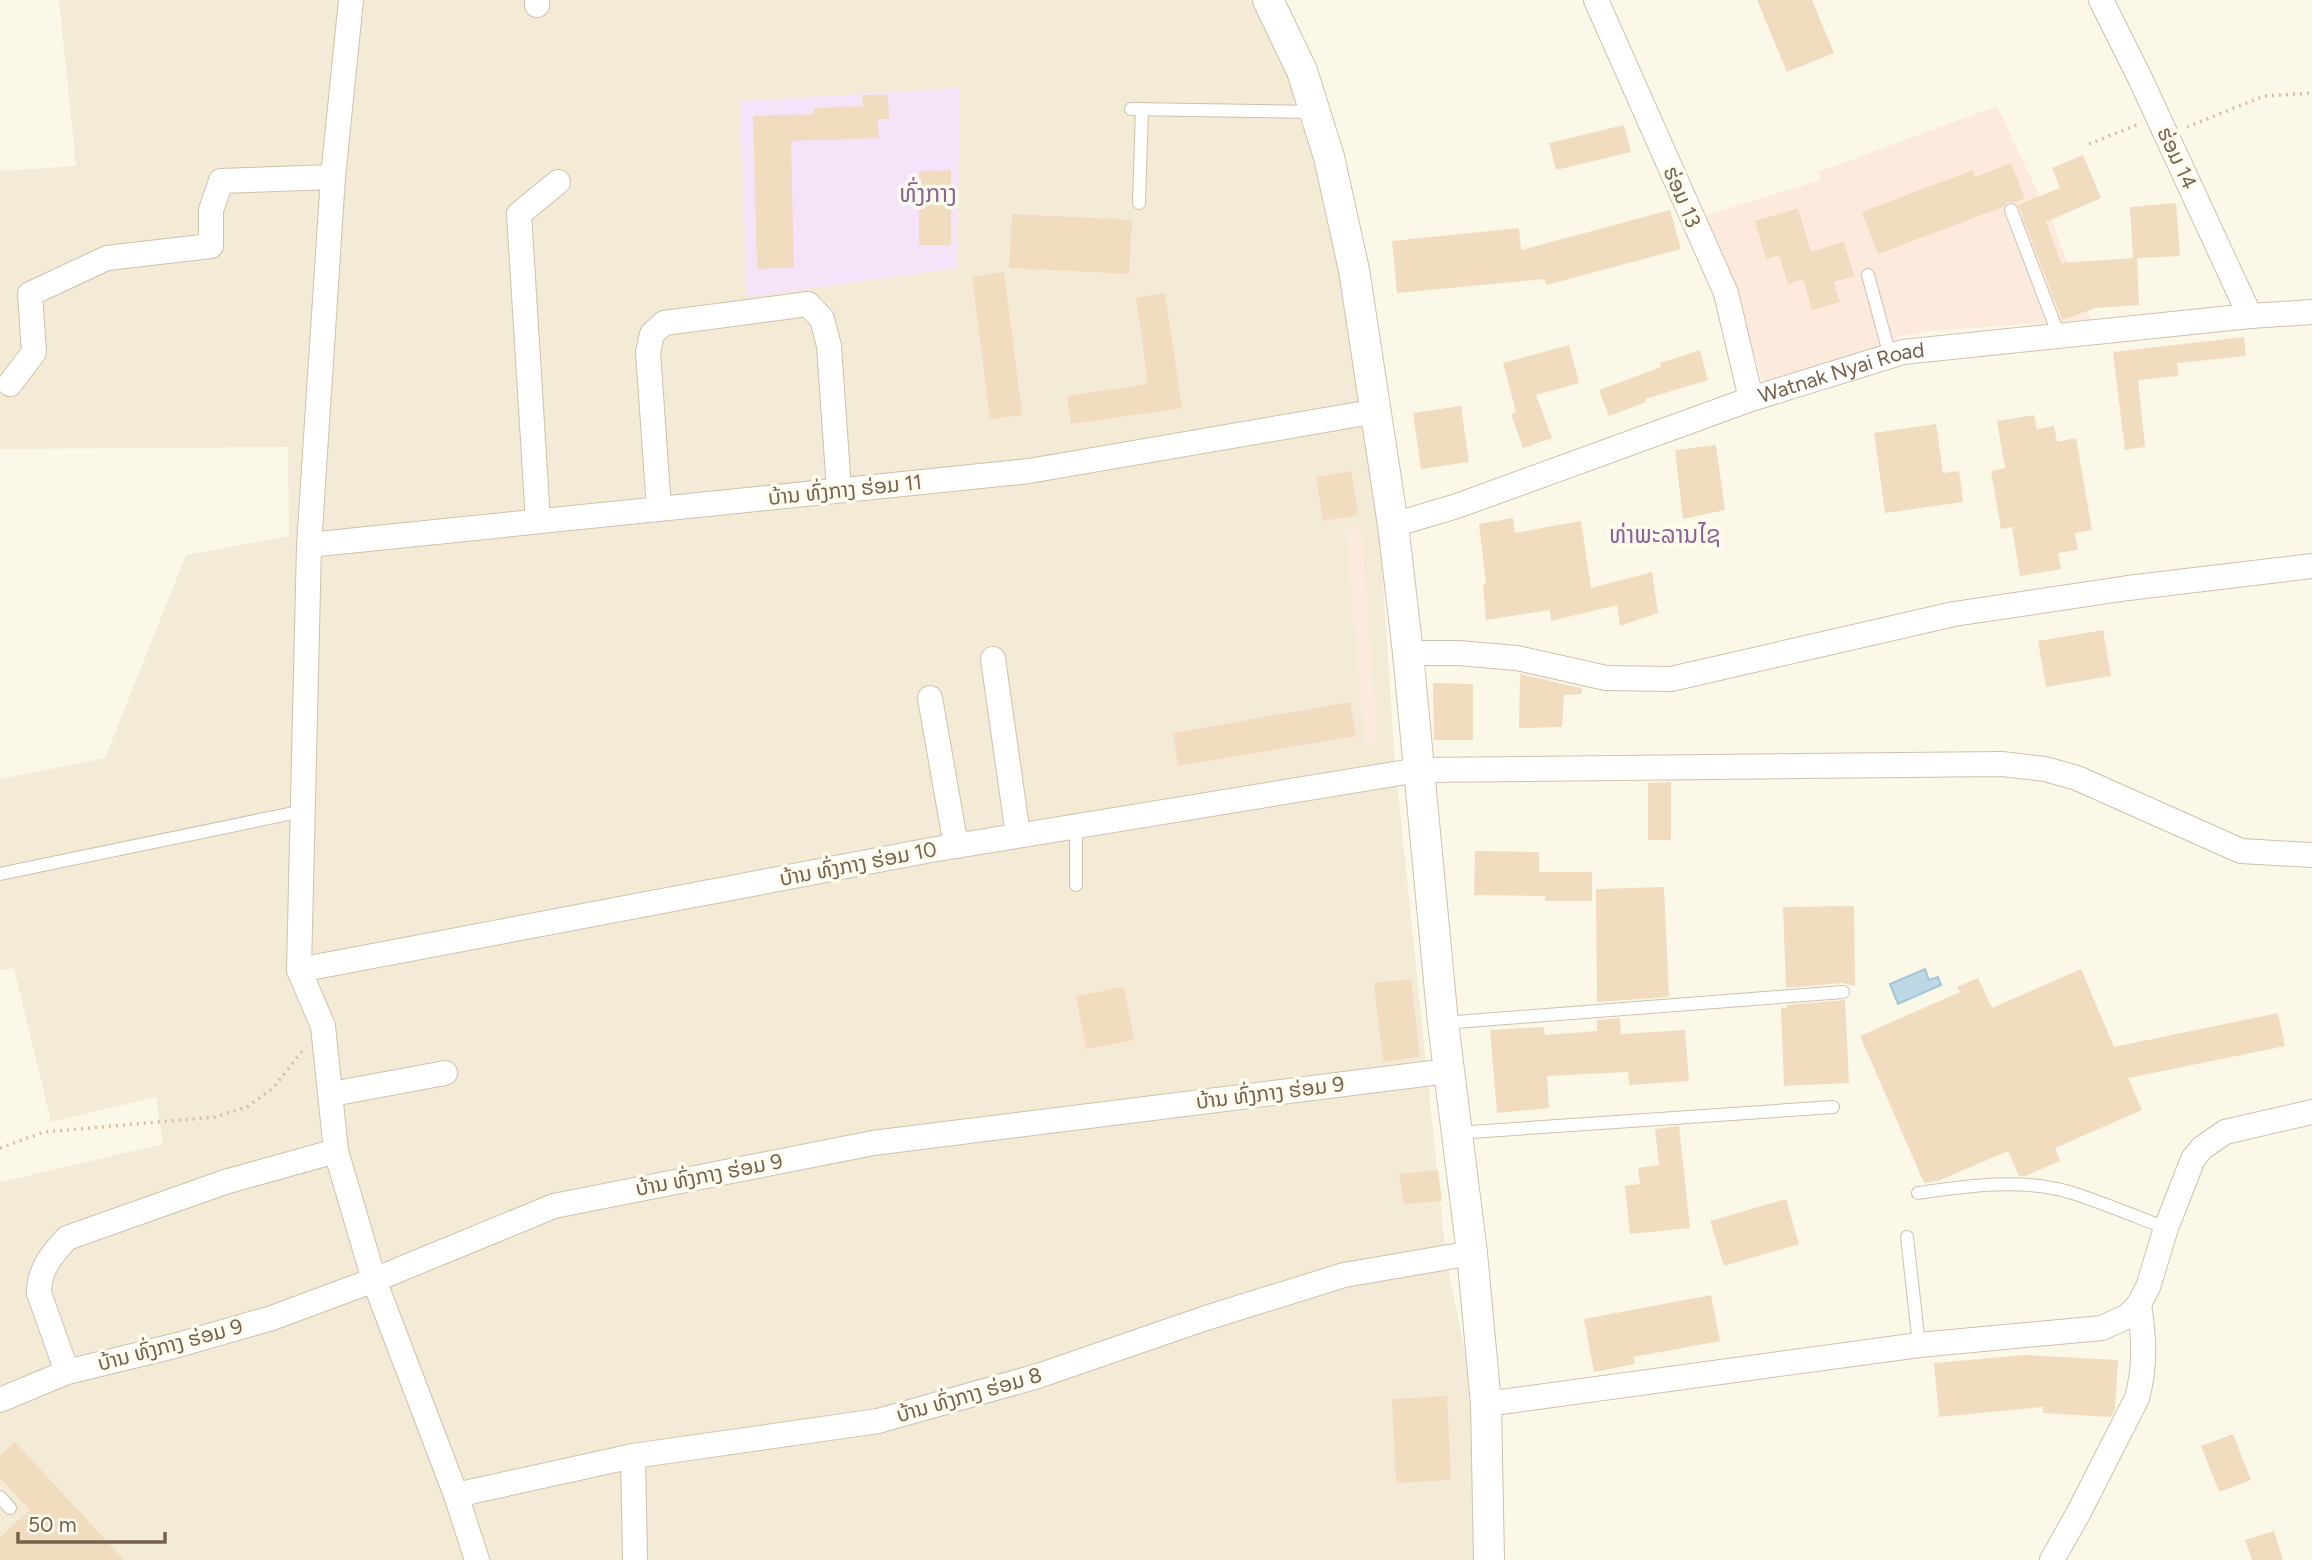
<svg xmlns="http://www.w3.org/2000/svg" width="2312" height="1560" font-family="Figtree,'Noto Sans Lao',sans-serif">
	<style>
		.residential { fill: #f4ebd6 }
		.commercial { fill: #fcebdc }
		.education { fill: #f5e4f9 }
		.water { fill: #bcd8e5; stroke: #a3c6d7; stroke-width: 2 }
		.building { fill: #f1dcc0 }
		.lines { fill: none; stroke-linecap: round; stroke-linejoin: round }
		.service-casing { stroke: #cec1ae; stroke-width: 14 }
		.minor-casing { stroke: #cec1ae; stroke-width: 26 }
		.tertiary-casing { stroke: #cec1ae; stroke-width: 32 }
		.path { stroke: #d6c0a3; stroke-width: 3.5; stroke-dasharray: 2 5; stroke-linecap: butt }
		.service { stroke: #fff; stroke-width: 12 }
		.minor { stroke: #fff; stroke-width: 24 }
		.tertiary { stroke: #fff; stroke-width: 30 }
		.labels { text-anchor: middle; stroke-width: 7; stroke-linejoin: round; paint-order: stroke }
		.street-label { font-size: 21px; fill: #76624c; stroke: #fffbee }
		.quarter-label { font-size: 24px; fill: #8b6492; stroke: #fffbee }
	</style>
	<rect width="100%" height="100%" fill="#fcf8e8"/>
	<!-- residential -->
	<path class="residential" d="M 59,0 L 1251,0 L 1287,67 L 1333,220 L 1378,508 L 1395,762 L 1446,1257 L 1477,1414 L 1476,1560 L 0,1560 L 0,1182 L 163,1144 L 156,1097 L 51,1122 L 14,968 L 0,970 L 0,779 L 105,758 L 186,555 L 289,536 L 288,447 L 0,449 L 0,171 L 76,166 Z"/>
	<!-- commercial -->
	<g class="commercial">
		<path d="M 1997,106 L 2054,227 L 2091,320 L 1929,331 L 1894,338 L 1896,351 L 1763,385 L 1751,343 L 1703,216 L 1821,180 L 1818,172 Z"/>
		<path d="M 1361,526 L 1378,742 L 1365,744 L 1345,528 Z"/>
	</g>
	<!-- education -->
	<path class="education" d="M 960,88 L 957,268 L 747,297 L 740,101 Z"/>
	<!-- water -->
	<path class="water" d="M 1925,969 L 1929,980 L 1938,977 L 1941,985 L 1898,1004 L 1890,984 Z"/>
	<!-- building -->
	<g class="building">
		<path d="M 1757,0 L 1812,0 L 1834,53 L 1787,72 Z"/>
		<path d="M 862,95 L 888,95 L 889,119 L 878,119 L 879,138 L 791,141 L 794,268 L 757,269 L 753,116 L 814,114 L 814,108 L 863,106 Z"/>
		<path d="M 1624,125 L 1631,152 L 1556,170 L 1549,143 Z"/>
		<path d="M 2083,155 L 2101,198 L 2046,222 L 2061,263 L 2133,258 L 2130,207 L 2176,203 L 2180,256 L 2137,258 L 2139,305 L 2095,308 L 2062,320 L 2018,205 L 2060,188 L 2052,168 Z"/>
		<path d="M 2011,163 L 2025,199 L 2015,202 L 2007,202 L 2003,207 L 1878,254 L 1862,212 L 1973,170 L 1975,177 Z"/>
		<path d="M 951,170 L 951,245 L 919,245 L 919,171 Z"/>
		<path d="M 1798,208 L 1811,252 L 1844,242 L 1854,276 L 1834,282 L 1840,302 L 1812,310 L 1803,279 L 1788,284 L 1779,255 L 1766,259 L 1755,221 Z"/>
		<path d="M 1670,210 L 1681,249 L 1546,285 L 1545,279 L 1397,293 L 1392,241 L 1519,228 L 1521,250 Z"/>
		<path d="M 1012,214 L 1132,220 L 1129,274 L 1009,268 Z"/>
		<path d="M 1004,272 L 1022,415 L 990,419 L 972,277 Z"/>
		<path d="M 1165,293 L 1182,408 L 1071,424 L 1067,396 L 1148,384 L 1136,298 Z"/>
		<path d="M 2244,337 L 2246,356 L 2177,363 L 2178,376 L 2138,380 L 2145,447 L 2125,450 L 2113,352 Z"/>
		<path d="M 1569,345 L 1579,383 L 1536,395 L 1552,438 L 1523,448 L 1511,414 L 1516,412 L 1503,363 Z"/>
		<path d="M 1700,350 L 1708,380 L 1645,399 L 1646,402 L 1609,416 L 1599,390 L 1661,367 L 1660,363 Z"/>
		<path d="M 1461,406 L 1469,462 L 1421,469 L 1413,413 Z"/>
		<path d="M 2034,415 L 2037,429 L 2054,426 L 2057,442 L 2076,438 L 2092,530 L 2075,533 L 2078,550 L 2058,553 L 2061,569 L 2020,576 L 2012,527 L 2001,529 L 1991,471 L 2005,468 L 1997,421 Z"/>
		<path d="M 1936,424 L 1943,473 L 1959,471 L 1963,502 L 1885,513 L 1874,433 Z"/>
		<path d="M 1716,445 L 1725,510 L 1683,519 L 1675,450 Z"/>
		<path d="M 1351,471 L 1358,515 L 1323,521 L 1316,477 Z"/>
		<path d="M 1513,518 L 1515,533 L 1581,521 L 1591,588 L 1652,572 L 1658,613 L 1620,626 L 1617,605 L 1551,621 L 1550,610 L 1486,620 L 1483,584 L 1486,584 L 1479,524 Z"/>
		<path d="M 2103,630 L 2111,676 L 2046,687 L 2038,641 Z"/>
		<path d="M 1520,674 L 1581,688 L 1582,694 L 1564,695 L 1562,727 L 1519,728 Z"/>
		<path d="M 1433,683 L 1473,684 L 1473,740 L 1434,740 Z"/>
		<path d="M 1350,702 L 1356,736 L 1178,766 L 1173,733 Z"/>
		<path d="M 1671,782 L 1671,840 L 1648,840 L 1648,783 Z"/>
		<path d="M 1475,851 L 1539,852 L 1539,872 L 1592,872 L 1592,901 L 1545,901 L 1545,896 L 1474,895 Z"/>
		<path d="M 1664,887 L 1669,997 L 1597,1002 L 1596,889 Z"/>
		<path d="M 1854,906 L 1855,986 L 1842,983 L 1786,988 L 1783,907 Z"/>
		<path d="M 2081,969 L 2114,1047 L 2278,1013 L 2285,1046 L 2128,1078 L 2142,1110 L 2055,1148 L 2060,1161 L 2025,1176 L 2019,1176 L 2008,1151 L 1938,1181 L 1924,1183 L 1860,1036 L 1960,992 L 1957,987 L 1978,978 L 1992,1008 Z"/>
		<path d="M 1411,979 L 1420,1057 L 1383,1062 L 1374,983 Z"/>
		<path d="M 1124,987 L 1134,1040 L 1086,1049 L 1076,996 Z"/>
		<path d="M 1845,1000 L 1849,1083 L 1784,1086 L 1781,1008 L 1787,1008 L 1787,1005 Z"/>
		<path d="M 1620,1018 L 1621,1034 L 1685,1030 L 1689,1081 L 1629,1085 L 1628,1072 L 1547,1076 L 1549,1108 L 1497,1113 L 1490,1030 L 1544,1027 L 1545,1035 L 1597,1031 L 1597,1020 Z"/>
		<path d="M 1679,1126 L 1690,1228 L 1630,1234 L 1625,1186 L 1640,1184 L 1638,1168 L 1659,1165 L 1655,1129 Z"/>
		<path d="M 1438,1170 L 1442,1201 L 1404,1204 L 1399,1174 Z"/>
		<path d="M 1786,1199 L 1799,1244 L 1724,1266 L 1710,1221 Z"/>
		<path d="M 1711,1295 L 1720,1341 L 1633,1357 L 1635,1364 L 1594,1372 L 1584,1319 Z"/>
		<path d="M 2025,1355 L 2118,1360 L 2115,1409 L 2111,1417 L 2043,1413 L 2043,1407 L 1939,1417 L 1934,1363 Z"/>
		<path d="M 1447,1396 L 1451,1480 L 1396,1483 L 1392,1399 Z"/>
		<path d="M 2233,1434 L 2251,1480 L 2219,1492 L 2201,1446 Z"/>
		<path d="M 15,1442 L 124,1560 L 0,1560 L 0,1537 L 30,1510 L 0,1478 L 0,1456 Z"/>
		<path d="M 2274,1531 L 2283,1560 L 2252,1560 L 2245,1540 Z"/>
	</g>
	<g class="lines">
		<!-- service casing -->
		<g class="service-casing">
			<g id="service">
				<path d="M 1131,109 L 1314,112"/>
				<path d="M 1139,203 L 1142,109"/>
				<path d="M 2011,210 L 2059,336"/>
				<path d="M 1868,275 L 1890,356"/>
				<path d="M 0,874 L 303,811"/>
				<path d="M 1076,885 L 1076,826"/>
				<path d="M 1443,1023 L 1843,992"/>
				<path d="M 1456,1133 L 1833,1107"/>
				<path d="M 1918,1193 C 1967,1186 2020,1178 2069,1192 C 2102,1202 2134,1216 2166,1228"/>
				<path d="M 1907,1237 L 1919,1345"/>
				<path d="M 0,1497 L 10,1508"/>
			</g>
		</g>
		<!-- minor casing -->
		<g class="minor-casing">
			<g id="minor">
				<path d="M 351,0 L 333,177 L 309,545 L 299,970 L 323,1026 L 336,1151 L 374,1280 L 456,1495 L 477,1560"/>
				<path d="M 537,0 L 537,5"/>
				<path d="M 1596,0 L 1726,293 L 1751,399"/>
				<path d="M 2101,0 L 2139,76 L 2250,316"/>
				<path d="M 10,384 L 34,352 L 30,294 L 107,258 L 211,246 L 211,210 L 221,181 L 333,177"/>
				<path d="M 659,509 L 648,352 L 652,334 L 664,323 L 808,304 L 822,319 L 829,346 L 839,490"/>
				<path d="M 538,521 L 519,214 L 558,182"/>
				<path id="s1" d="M 1393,525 L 1457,506 L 1751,399 L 1903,352 L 2250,316 L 2312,312"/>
				<path d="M 309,545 L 1029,471 L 1377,411"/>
				<path d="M 1408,653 L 1458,653 L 1517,658 L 1606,678 L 1671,679 L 1954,614 L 2128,588 L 2312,566"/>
				<path d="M 993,659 L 1018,835"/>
				<path d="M 930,698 L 956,846"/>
				<path d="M 299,970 L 931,850 L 1419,770 L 2002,764 L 2045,769 L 2077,778 L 2241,851 L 2312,855"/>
				<path d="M 332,1094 L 445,1073"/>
				<path d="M 67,1372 L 39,1293 C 39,1269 52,1254 67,1238 L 225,1182 L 336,1151"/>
				<path d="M 0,1400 L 67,1372 L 178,1345 L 272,1318 L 374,1280 L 554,1206 L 873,1143 L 1448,1071"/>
				<path d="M 1486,1404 L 1919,1345 L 2102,1328 L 2128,1316 L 2139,1304 L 2148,1287 L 2166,1228 L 2193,1159 L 2202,1148 L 2225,1132 L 2312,1112"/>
				<path d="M 633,1456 L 635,1560"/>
				<path d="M 456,1495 L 633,1456 L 878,1421 L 1038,1376 L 1206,1318 L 1344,1275 L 1472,1253"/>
				<path d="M 2052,1560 L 2079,1512 L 2137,1398 C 2146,1365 2144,1338 2139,1304"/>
			</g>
		</g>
		<!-- tertiary casing -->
		<g class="tertiary-casing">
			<path id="tertiary" d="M 1268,0 L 1302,71 L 1329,157 L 1354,270 L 1393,525 L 1408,653 L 1443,1023 L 1472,1253 L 1486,1404 L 1489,1560"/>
		</g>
		<!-- path -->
		<g class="path">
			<path d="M 2187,127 L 2264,96 L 2312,93"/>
			<path d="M 2089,144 L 2139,124"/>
			<path d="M 0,1148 L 44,1132 L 215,1117 L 247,1107 L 273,1088 L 304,1049"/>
		</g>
		<!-- service -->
		<use href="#service" class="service"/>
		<!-- minor -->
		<use href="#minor" class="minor"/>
		<!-- tertiary -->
		<use href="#tertiary" class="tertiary"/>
	</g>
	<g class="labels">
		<!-- street labels -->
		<g class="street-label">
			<text transform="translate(2177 158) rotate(65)" y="7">ຮ່ອມ 14</text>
			<text transform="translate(1682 197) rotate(67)" y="7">ຮ່ອມ 13</text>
			<text dy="7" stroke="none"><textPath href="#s1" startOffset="474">Watnak Nyai Road</textPath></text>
			<text transform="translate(845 490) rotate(-6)" y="7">ບ້ານ ທົ່ງກາງ ຮ່ອມ 11</text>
			<text transform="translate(858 864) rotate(-11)" y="7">ບ້ານ ທົ່ງກາງ ຮ່ອມ 10</text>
			<text transform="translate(1270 1093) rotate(-7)" y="7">ບ້ານ ທົ່ງກາງ ຮ່ອມ 9</text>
			<text transform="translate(709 1175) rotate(-11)" y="7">ບ້ານ ທົ່ງກາງ ຮ່ອມ 9</text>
			<text transform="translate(170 1345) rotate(-15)" y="7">ບ້ານ ທົ່ງກາງ ຮ່ອມ 9</text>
			<text transform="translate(969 1395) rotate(-16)" y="7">ບ້ານ ທົ່ງກາງ ຮ່ອມ 8</text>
		</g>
		<!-- quarter labels -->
		<g class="quarter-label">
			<text x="928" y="202">ທົ່ງກາງ</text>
			<text x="1665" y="543">ທ່າພະລານໄຊ</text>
		</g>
	</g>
	<!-- scale -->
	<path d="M18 1532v10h147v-10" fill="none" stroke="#76624c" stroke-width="3.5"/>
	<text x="28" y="1532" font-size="21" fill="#76624c" stroke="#fffbee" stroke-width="5" paint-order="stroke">50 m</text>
</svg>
